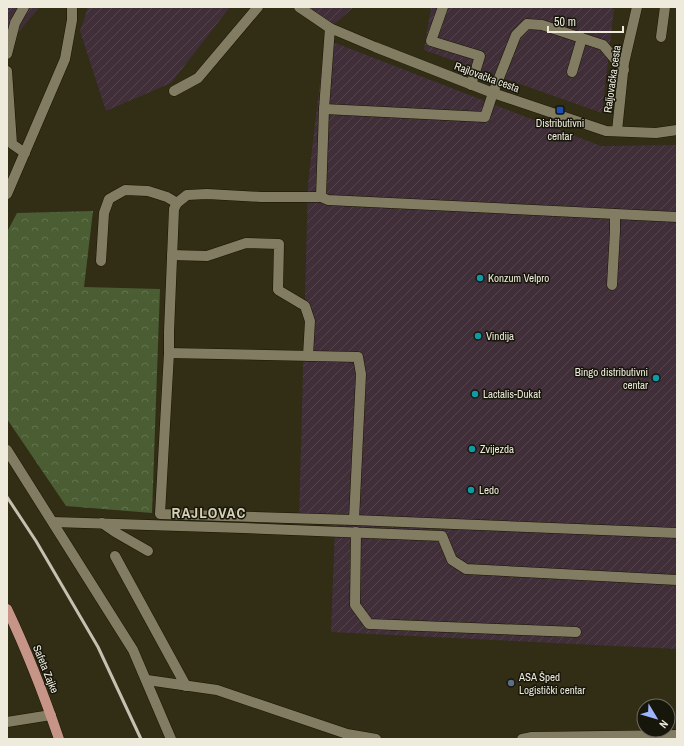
<svg xmlns="http://www.w3.org/2000/svg" width="684" height="746" font-family="'Archivo Narrow',sans-serif">
	<style>
		.industrial { fill: url(#industrial-furrows) }
		.forest { fill: url(#forest-crowns) }
		.lines { fill: none; stroke-linecap: round; stroke-linejoin: round }
		.minor-casing { stroke: #1a1501; stroke-width: 11 }
		.major-casing { stroke: #1a1501; stroke-width: 11 }
		.minor { stroke: #827d62; stroke-width: 10 }
		.major { stroke: #c69588; stroke-width: 10 }
		.rail { stroke: #c4c1b1; stroke-width: 3 }
		.transit-dot { fill: #1a4fb4; stroke: #17160b; stroke-width: 1.5 }
		.culture-dot { fill: #0f9aa8; stroke: #17160b; stroke-width: 1.5 }
		.service-dot { fill: #5c6f8a; stroke: #17160b; stroke-width: 1.5 }
		.labels { text-anchor: middle; stroke-width: 3; stroke-linejoin: round; paint-order: stroke }
		.street-label { font-size: 11px; fill: #eeebdd; stroke: #17160b }
		.poi-label { font-size: 11px; fill: #eeebdd; stroke: #17160b; text-anchor: start }
		.district-label { font-size: 15px; font-weight: bold; letter-spacing: 1px; fill: #d6d1b4; stroke: #17160b }
	</style>
	<defs>
		<pattern id="industrial-furrows" width="10" height="10" patternUnits="userSpaceOnUse"><rect width="10" height="10" fill="#402f38"/><path d="M-1 1l2-2M0 10L10 0M9 11l2-2" fill="none" stroke="#53434b"/></pattern>
		<pattern id="forest-crowns" width="20" height="18" patternUnits="userSpaceOnUse"><rect width="20" height="18" fill="#4a5d33"/><path d="M2 6a3 3 0 1 1 6 0M12 15a3 3 0 1 1 6 0" fill="none" stroke="#647450"/></pattern>
	</defs>
	<rect width="100%" height="100%" fill="#322d15"/>
	<!-- industrial -->
	<g class="industrial">
		<path d="M 7,7 L 40,7 L 7,45 Z"/>
		<path d="M 88,7 L 230,7 L 171,83 L 106,111 L 80,31 Z"/>
		<path d="M 299,7 L 354,7 L 330,28 Z"/>
		<path d="M 431,7 L 607,7 L 614,9 L 602,113 L 424,50 Z"/>
		<path d="M 325,39 L 601,146 L 677,145 L 677,649 L 331,632 L 335,526 L 299,520 L 308,184 Z"/>
	</g>
	<!-- forest -->
	<path class="forest" d="M 93,211 L 84,287 L 160,289 L 152,513 L 66,506 L 7,419 L 7,232 L 17,213 Z"/>
	<g class="lines">
		<!-- minor casing -->
		<g class="minor-casing">
			<g id="minor">
				<path d="M 299,7 L 330,28 L 375,47 L 493,93 L 606,131 L 656,133 L 677,130"/>
				<path d="M 443,7 L 431,41 L 480,56 L 471,85"/>
				<path d="M 661,37 L 665,7"/>
				<path d="M 7,54 L 15,23 L 24,7"/>
				<path d="M 7,71 L 12,144 L 25,153"/>
				<path d="M 572,72 L 582,38"/>
				<path d="M 174,91 L 198,78 L 258,7"/>
				<path d="M 324,109 L 485,117 L 493,93 L 516,35 L 527,24 L 542,25 L 603,45 L 624,70"/>
				<path d="M 617,131 L 624,63 L 637,7"/>
				<path d="M 7,194 L 65,59 L 72,20 L 72,7"/>
				<path d="M 321,197 L 324,109 L 330,28"/>
				<path d="M 677,217 L 328,200 L 321,197 L 261,197 L 207,194 L 187,195 L 177,203 L 174,209 L 169,332 L 169,353 L 160,514 L 354,520 L 677,533"/>
				<path d="M 172,255 L 207,256 L 246,243 L 279,244 L 278,290 L 305,306 L 310,321 L 308,356"/>
				<path d="M 101,261 L 104,213 L 109,199 L 125,190 L 148,191 L 167,197 L 177,203"/>
				<path d="M 612,285 L 615,231 L 615,214"/>
				<path d="M 169,353 L 358,357 L 361,374 L 354,520"/>
				<path d="M 7,450 L 133,650 L 171,739"/>
				<path d="M 53,522 L 243,528 L 442,536 L 452,560 L 466,569 L 677,580"/>
				<path d="M 102,523 L 115,532 L 148,551"/>
				<path d="M 356,532 L 355,605 L 369,624 L 576,632"/>
				<path d="M 115,556 L 186,686"/>
				<path d="M 147,680 L 217,690 L 347,734 L 376,739"/>
				<path d="M 7,722 L 51,715"/>
				<path d="M 522,739 L 532,737 L 677,735"/>
			</g>
		</g>
		<!-- major casing -->
		<g class="major-casing">
			<path id="major" d="M 7,609 C 27,651 44,695 59,739"/>
		</g>
		<!-- minor -->
		<use href="#minor" class="minor"/>
		<!-- major -->
		<use href="#major" class="major"/>
		<!-- rail -->
		<path class="rail" d="M 7,497 L 36,541 L 98,647 L 141,739"/>
	</g>
	<!-- markers -->
	<rect class="transit-dot" x="556" y="106" width="8" height="8" rx="2"/>
	<g class="culture-dot">
		<circle cx="480" cy="278" r="4"/>
		<circle cx="478" cy="336" r="4"/>
		<circle cx="656" cy="378" r="4"/>
		<circle cx="475" cy="394" r="4"/>
		<circle cx="472" cy="449" r="4"/>
		<circle cx="471" cy="490" r="4"/>
	</g>
	<circle class="service-dot" cx="511" cy="683" r="4"/>
	<g class="labels">
		<!-- street labels -->
		<g class="street-label">
			<text transform="translate(487 77) rotate(20)" y="4">Rajlovačka cesta</text>
			<text transform="translate(612 79) rotate(-82)" y="4">Raljovačka cesta</text>
			<text transform="translate(46 669) rotate(68)" y="4">Safeta Zajke</text>
		</g>
		<!-- poi labels -->
		<g class="poi-label">
			<text x="560" y="127" text-anchor="middle">Distributivni<tspan x="560" dy="13">centar</tspan></text>
			<text x="488" y="282">Konzum Velpro</text>
			<text x="486" y="340">Vindija</text>
			<text x="648" y="376" text-anchor="end">Bingo distributivni<tspan x="648" dy="13">centar</tspan></text>
			<text x="483" y="398">Lactalis-Dukat</text>
			<text x="480" y="453">Zvijezda</text>
			<text x="479" y="494">Ledo</text>
			<text x="519" y="681">ASA Šped<tspan x="519" dy="13">Logistički centar</tspan></text>
		</g>
		<!-- district labels -->
		<g class="district-label">
			<text x="209" y="518">RAJLOVAC</text>
		</g>
	</g>
	<!-- border -->
	<rect width="684" height="746" fill="none" stroke="#eeebdd" stroke-width="16"/>
	<!-- north arrow -->
	<g transform="translate(656 718) rotate(128)"><circle r="19" fill="#17160b" stroke="#6d6b5f"/>
	<path d="M0-3L7 15L0 10L-7 15Z" fill="#9eb4fd"/>
	<text y="-6" font-size="11" font-weight="bold" text-anchor="middle" fill="#eeebdd">N</text>
	</g>
	<!-- scale -->
	<path d="M548 26v6h75v-6" fill="none" stroke="#eeebdd" stroke-width="2"/>
	<text x="554" y="26" font-size="12" fill="#eeebdd" stroke="#17160b" stroke-width="3" paint-order="stroke">50 m</text>
</svg>
